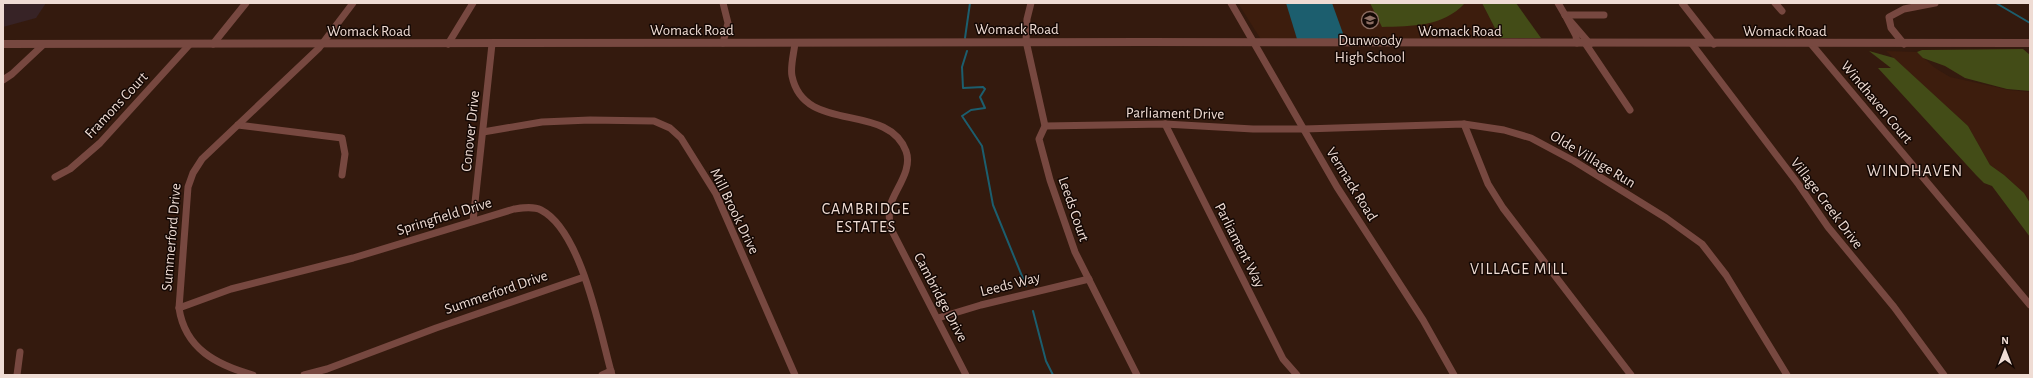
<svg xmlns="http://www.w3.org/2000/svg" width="2033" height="378" font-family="'Alegreya Sans',sans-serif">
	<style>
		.commercial { fill: #372326 }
		.built { fill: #3d1d0d }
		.green { fill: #434c17 }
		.water { fill: #1c5e6e }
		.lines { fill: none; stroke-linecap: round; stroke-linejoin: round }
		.stream { stroke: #1c5e6e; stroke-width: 2 }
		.minor { stroke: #774840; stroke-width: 7 }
		.tertiary { stroke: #774840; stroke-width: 8 }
		.labels { text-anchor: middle; stroke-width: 3; stroke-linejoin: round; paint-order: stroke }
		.street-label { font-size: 15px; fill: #efdcd4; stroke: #140804 }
		.poi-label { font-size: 15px; fill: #efdcd4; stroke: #140804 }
		.neighbourhood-label { font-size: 16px; letter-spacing: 1px; fill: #efdcd4; stroke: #140804 }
	</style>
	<rect width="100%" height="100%" fill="#341a0e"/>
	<!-- commercial -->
	<path class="commercial" d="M 3,3 L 46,3 L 36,18 L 3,27 Z"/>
	<!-- built -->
	<g class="built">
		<path d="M 1238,3 L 1482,3 L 1500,38 L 1264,39 L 1260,38 Z"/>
		<path d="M 1886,51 L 1917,52 L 1935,68 L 1950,77 L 2009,90 L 2030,92 L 2030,203 L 2024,193 L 2004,175 L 1990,165 L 1968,126 Z"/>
	</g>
	<!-- green -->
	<g class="green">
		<path d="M 1370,3 L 1465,3 C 1443,27 1412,26 1382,27 Z"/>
		<path d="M 1482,3 L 1516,3 L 1541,38 L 1500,38 Z"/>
		<path d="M 2023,49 L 2030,55 L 2030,91 L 2007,89 L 1965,78 L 1945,66 L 1923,58 L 1917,52 L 1922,50 Z"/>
		<path d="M 1869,51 L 1894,58 L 1968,126 L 1990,165 L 2004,175 L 2024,193 L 2030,203 L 2030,237 L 1992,186 L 1984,183 L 1976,175 L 1878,68 L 1891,68 Z"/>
	</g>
	<!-- water -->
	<path class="water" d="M 1286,3 L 1332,3 L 1345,39 L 1297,39 Z"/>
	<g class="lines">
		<!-- stream -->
		<g class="stream">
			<path d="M 1996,3 L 2030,23"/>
			<path d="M 965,38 L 970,3"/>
			<path d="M 967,51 L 962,67 L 963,88 L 983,87 L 985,89 L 980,97 L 985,108 L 971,110 L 962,116 L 982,146 L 993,205 L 1026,286"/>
			<path d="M 1033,311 L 1046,361 L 1053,375"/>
		</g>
		<!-- minor -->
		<g class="minor">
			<path d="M 723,3 L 728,23 L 723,43"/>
			<path d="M 1031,3 L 1027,19 L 1026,41 L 1045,126 L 1039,139 L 1050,180 L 1075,252 L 1137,375"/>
			<path d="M 1231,3 L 1337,187 L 1423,320 L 1454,375"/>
			<path d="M 1558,3 L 1565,15 L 1590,44"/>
			<path d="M 1682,3 L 1714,44"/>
			<path d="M 1775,3 L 1782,11"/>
			<path d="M 1565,15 L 1604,15"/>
			<path d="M 1565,15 L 1576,36 L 1577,43"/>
			<path d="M 795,43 C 794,53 790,67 792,76 C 804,135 887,101 906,151 C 913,170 895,189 890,206 C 888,213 890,220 890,227 L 966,375"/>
			<path d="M 1585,43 L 1630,110"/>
			<path d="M 213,44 L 246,3"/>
			<path d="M 448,44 L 473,3"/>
			<path d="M 1692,44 L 1799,185 L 1828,227 L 1894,307 L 1944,375"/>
			<path d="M 1904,44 L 1891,28 L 1889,17 L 1904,9 L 1935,3"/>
			<path d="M 1812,45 L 2030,305"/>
			<path d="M 3,80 L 12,74 L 44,44"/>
			<path d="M 1165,124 L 1283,359 L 1297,375"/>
			<path d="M 1464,124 L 1488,184 L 1503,208 L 1631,375"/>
			<path d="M 238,125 L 342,138 L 345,154 L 342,175"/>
			<path d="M 1045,126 L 1165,124 L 1253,129 L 1304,129 L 1464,124 L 1504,130 L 1531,138 L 1574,161 L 1666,218 L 1702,244 L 1726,275 L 1787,375"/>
			<path d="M 483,132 L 542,122 L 590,120 L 654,121 L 670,128 L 681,138 L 716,194 L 795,375"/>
			<path d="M 55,177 L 70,169 L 100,143 L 190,44"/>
			<path d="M 473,221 L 492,44"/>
			<path d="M 179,308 L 231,289 L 353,258 L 514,209 C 522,208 533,206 541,210 C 582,231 600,333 612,375"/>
			<path d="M 938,318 L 981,305 L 1089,279"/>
			<path d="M 17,375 L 20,352"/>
			<path d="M 253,375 C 217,365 185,349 179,308 L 188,187 L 193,173 L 202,159 L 319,48 L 353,3"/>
			<path d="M 304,375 L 327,369 L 436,328 L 584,277"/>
			<path d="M 602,375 L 611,371"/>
		</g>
		<!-- tertiary -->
		<path class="tertiary" d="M 3,44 L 1144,42 L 2030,43"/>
	</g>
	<!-- icons -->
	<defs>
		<g id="school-ring" transform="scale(0.9)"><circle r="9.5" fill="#140804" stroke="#8d6e63" stroke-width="1.5"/><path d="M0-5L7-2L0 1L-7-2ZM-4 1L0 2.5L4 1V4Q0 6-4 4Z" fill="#8d6e63"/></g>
	</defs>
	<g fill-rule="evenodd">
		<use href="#school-ring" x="1370" y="20"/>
	</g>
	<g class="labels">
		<!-- street labels -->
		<g class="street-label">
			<text x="1017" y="34">Womack Road</text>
			<text x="692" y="35">Womack Road</text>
			<text x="369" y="36">Womack Road</text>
			<text x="1460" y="36">Womack Road</text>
			<text x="1785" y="36">Womack Road</text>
			<text transform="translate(1877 102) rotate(50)" y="5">Windhaven Court</text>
			<text transform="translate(116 105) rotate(-47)" y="5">Framons Court</text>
			<text transform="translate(1175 113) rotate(1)" y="5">Parliament Drive</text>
			<text transform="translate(470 131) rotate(-84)" y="5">Conover Drive</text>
			<text transform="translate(1593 159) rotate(31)" y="5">Olde Village Run</text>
			<text transform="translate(1352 184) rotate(58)" y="5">Vermack Road</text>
			<text transform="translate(1827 203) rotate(53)" y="5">Village Creek Drive</text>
			<text transform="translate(1074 209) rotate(71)" y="5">Leeds Court</text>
			<text transform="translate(735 211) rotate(64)" y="5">Mill Brook Drive</text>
			<text transform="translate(444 216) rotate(-17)" y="5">Springfield Drive</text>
			<text transform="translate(171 237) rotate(-85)" y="5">Summerford Drive</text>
			<text transform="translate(1240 245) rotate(63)" y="5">Parliament Way</text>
			<text transform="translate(1010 284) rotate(-14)" y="5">Leeds Way</text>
			<text transform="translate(496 292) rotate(-19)" y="5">Summerford Drive</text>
			<text transform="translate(941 297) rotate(62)" y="5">Cambridge Drive</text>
		</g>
		<!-- poi labels -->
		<g class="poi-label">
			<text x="1370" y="45">Dunwoody<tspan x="1370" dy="17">High School</tspan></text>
		</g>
		<!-- neighbourhood labels -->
		<g class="neighbourhood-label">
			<text x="1915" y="176">WINDHAVEN</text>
			<text x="866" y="214">CAMBRIDGE<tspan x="866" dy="18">ESTATES</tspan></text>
			<text x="1519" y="274">VILLAGE MILL</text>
		</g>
	</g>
	<!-- border -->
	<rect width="2033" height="378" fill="none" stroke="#efdcd4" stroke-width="8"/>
	<!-- north arrow -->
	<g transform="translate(2005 350)" stroke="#140804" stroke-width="3" paint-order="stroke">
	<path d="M0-3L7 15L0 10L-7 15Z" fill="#efdcd4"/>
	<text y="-6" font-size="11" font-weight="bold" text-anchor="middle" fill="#efdcd4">N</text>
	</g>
</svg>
